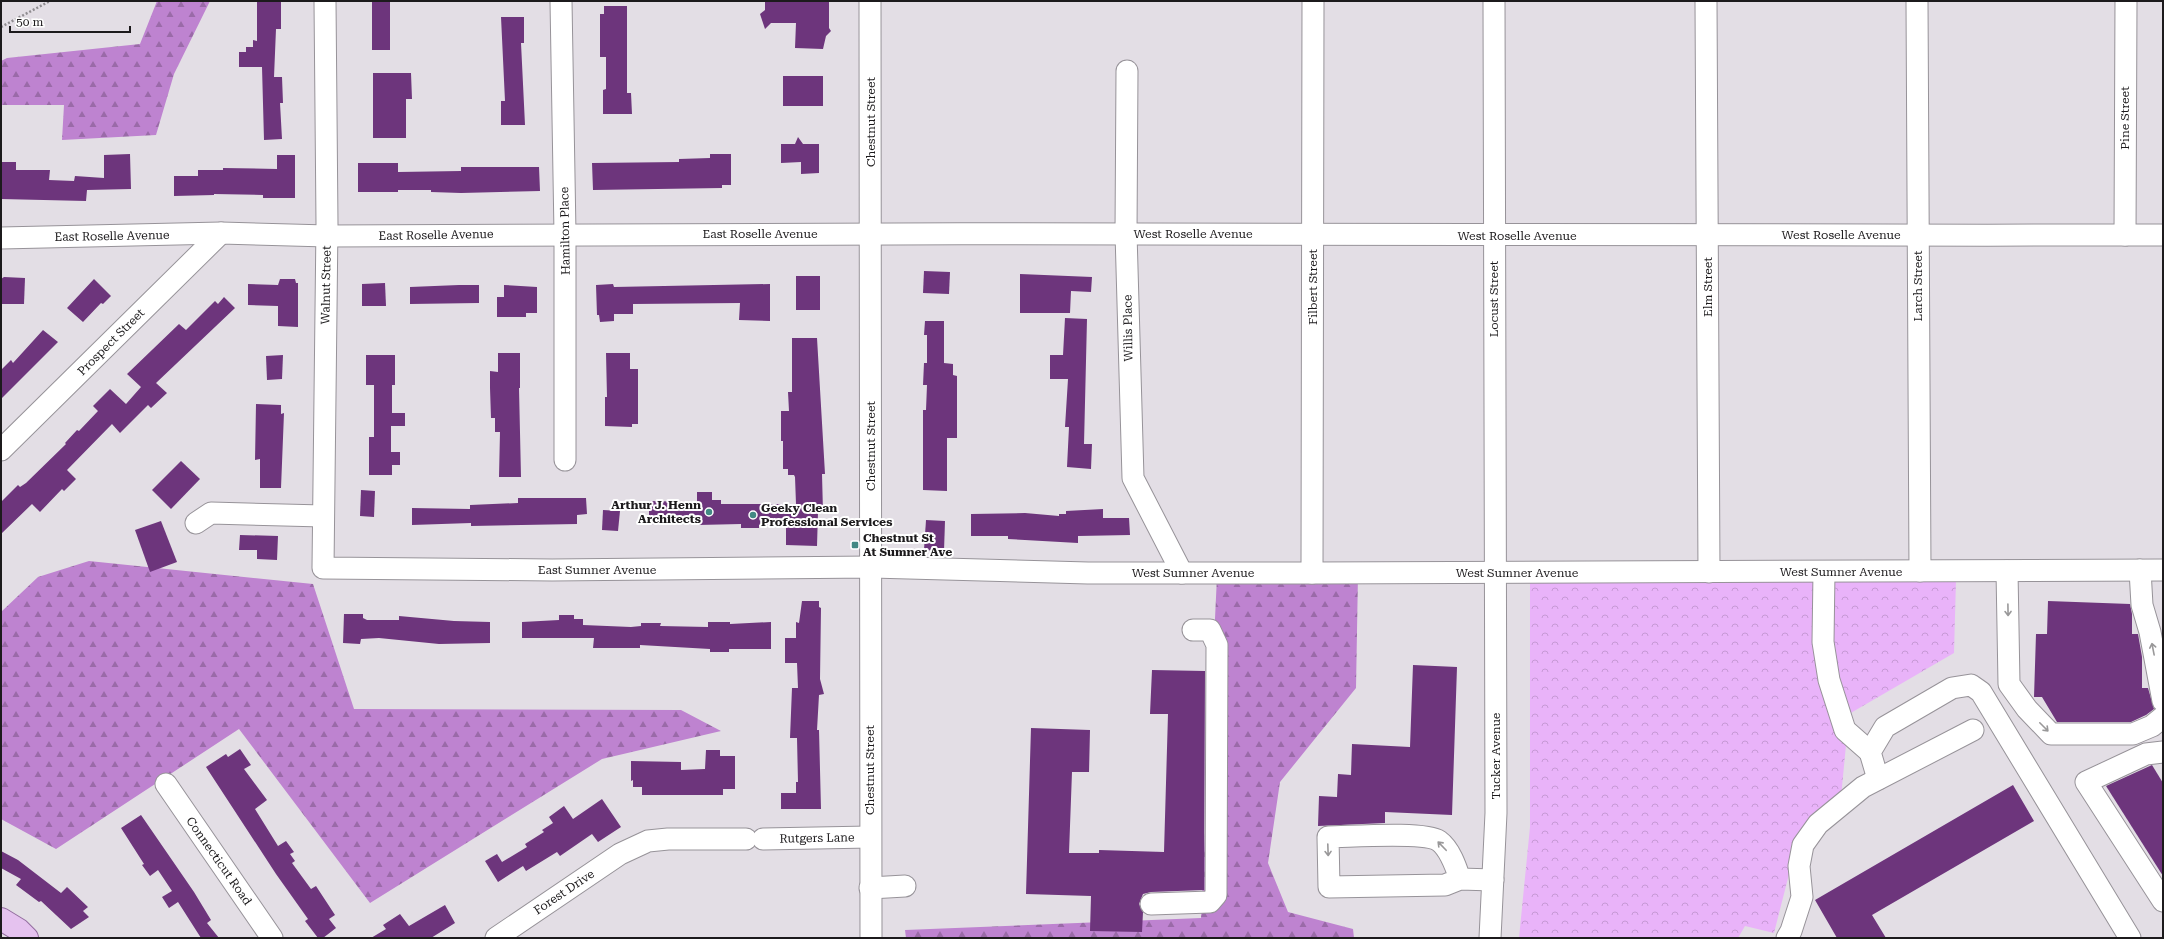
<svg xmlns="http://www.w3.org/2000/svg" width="2164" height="939" font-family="'Roboto Serif',serif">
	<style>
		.forest { fill: url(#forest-firs) }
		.park { fill: url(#park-crowns) }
		.building { fill: #6d357c }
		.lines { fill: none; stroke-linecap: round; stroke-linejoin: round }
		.minor-casing { stroke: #979399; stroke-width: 23 }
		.major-casing { stroke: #936d9f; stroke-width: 24 }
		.path { stroke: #8f8c90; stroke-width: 2.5; stroke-dasharray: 2 2; stroke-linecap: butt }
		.minor { stroke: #fff; stroke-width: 21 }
		.major { stroke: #e5c2ef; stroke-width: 22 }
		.oneway { stroke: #999899 }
		.poi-dot { fill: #428984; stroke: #fff; stroke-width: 1.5 }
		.labels { text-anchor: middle; stroke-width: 4; stroke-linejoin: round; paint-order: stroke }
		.street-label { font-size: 12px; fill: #1c1a1c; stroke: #fff }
		.poi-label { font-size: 12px; font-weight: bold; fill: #1c1a1c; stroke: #fff; text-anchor: start }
	</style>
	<defs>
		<pattern id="forest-firs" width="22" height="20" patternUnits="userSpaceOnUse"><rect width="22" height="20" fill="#be83d0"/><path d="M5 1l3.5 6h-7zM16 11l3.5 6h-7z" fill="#9a6aa8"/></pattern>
		<pattern id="park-crowns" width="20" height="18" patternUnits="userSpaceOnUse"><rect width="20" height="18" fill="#e9b3f9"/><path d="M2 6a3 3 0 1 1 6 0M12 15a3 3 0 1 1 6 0" fill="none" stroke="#c799d5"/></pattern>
	</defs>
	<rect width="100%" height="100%" fill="#e3dee5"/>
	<!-- forest -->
	<g class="forest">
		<path d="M 157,1 L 210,1 L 174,74 L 156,135 L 62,140 L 64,105 L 1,105 L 1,61 L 7,58 L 140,44 Z"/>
		<path d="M 89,561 L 313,584 L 354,709 L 681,710 L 721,731 L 602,759 L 370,903 L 239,729 L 56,849 L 1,819 L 1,612 L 38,577 Z"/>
		<path d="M 1358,574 L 1356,688 L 1280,782 L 1268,863 L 1288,912 L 1353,929 L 1354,938 L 906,938 L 905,930 L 1201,918 L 1217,576 Z"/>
	</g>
	<!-- park -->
	<path class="park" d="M 1956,580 L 1954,653 L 1849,714 L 1841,797 L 1799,835 L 1774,933 L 1745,926 L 1738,938 L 1519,938 L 1530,827 L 1530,582 Z"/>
	<!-- building -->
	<g class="building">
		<path d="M 257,1 L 281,1 L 281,29 L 276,29 L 274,77 L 282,77 L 283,103 L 280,103 L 282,139 L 264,140 L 262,67 L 239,67 L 239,52 L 246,52 L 246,47 L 253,47 L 253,40 L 257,41 Z"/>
		<rect x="372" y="1" width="18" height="49"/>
		<path d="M 765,1 L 829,1 L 829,28 L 831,31 L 826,36 L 823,49 L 795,48 L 796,23 L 771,23 L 765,29 L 760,14 L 765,10 Z"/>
		<path d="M 604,6 L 627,6 L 627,93 L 631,93 L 632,114 L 603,114 L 603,90 L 606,89 L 606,57 L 600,57 L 600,14 L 604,14 Z"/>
		<path d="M 501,17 L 524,17 L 524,43 L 521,43 L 525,125 L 501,125 L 501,101 L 505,101 Z"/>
		<path d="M 373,73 L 411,73 L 412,99 L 406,99 L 406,138 L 373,138 Z"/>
		<rect x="783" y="76" width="40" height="30"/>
		<path d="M 798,137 L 803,144 L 819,144 L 819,173 L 801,174 L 801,162 L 781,163 L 781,144 L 795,144 Z"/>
		<path d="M 130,154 L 131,189 L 87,190 L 86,201 L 1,199 L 1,162 L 16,162 L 16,170 L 50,170 L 49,180 L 74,181 L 75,176 L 104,178 L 104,155 Z"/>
		<path d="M 710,154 L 731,154 L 731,185 L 722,185 L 722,188 L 593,190 L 592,163 L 679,162 L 679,159 L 710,158 Z"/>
		<path d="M 277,155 L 295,155 L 295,198 L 263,198 L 263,195 L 214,194 L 214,195 L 174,196 L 174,176 L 198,176 L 198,170 L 223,170 L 223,168 L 277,169 Z"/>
		<path d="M 358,163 L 398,163 L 398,172 L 461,171 L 461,167 L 539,167 L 540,191 L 461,193 L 431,192 L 431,190 L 398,190 L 398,192 L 358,192 Z"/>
		<path d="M 924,271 L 950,272 L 949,294 L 923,293 Z"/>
		<path d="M 1020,274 L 1092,277 L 1091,292 L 1071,291 L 1070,313 L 1020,313 Z"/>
		<rect x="796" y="276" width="24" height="34"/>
		<path d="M 4,277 L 25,278 L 24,304 L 1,304 L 1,279 Z"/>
		<path d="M 94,279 L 111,296 L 103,304 L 101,303 L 83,322 L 67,308 Z"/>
		<path d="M 280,279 L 295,279 L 296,283 L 298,283 L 298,327 L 278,326 L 278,306 L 248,305 L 248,284 L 278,285 Z"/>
		<path d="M 385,283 L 386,306 L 362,306 L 362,284 Z"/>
		<path d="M 613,284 L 614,287 L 770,284 L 770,321 L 739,320 L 740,303 L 633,304 L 633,314 L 614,314 L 614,321 L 600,322 L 599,315 L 597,315 L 596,285 Z"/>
		<path d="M 459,285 L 479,285 L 479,303 L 410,304 L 410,287 Z"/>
		<path d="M 504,285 L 537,287 L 537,313 L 526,313 L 526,317 L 497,317 L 497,297 L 504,297 Z"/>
		<path d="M 224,297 L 235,308 L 156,383 L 167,393 L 151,408 L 148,405 L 120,433 L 112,424 L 67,470 L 76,479 L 64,491 L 62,489 L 40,512 L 32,504 L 1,534 L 1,502 L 18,485 L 20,487 L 26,483 L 66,444 L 65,443 L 77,430 L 79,431 L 98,411 L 93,406 L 110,389 L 126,404 L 141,387 L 127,374 L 179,324 L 186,330 L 215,301 L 218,304 Z"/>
		<path d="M 1065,318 L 1087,319 L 1084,444 L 1092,444 L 1091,469 L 1067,467 L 1069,427 L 1065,427 L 1068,379 L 1050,379 L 1050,355 L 1063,355 Z"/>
		<path d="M 925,321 L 944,321 L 944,363 L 953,364 L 953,375 L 957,376 L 957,438 L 947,438 L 947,491 L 923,490 L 923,410 L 926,410 L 927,385 L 923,385 L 924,363 L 927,363 L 927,335 L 924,335 Z"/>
		<path d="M 43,330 L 58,342 L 1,399 L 1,370 L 11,360 L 13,363 Z"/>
		<path d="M 792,338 L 817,338 L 825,474 L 822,474 L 823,512 L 818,512 L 817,546 L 786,545 L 786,525 L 759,525 L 759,528 L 741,528 L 741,524 L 698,525 L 697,522 L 671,521 L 671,525 L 649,524 L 649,501 L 697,502 L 697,492 L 712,492 L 712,500 L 721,500 L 721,504 L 796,504 L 795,477 L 794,475 L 788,475 L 788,469 L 783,469 L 783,441 L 781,441 L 781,411 L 789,411 L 788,392 L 792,392 Z"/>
		<path d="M 498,353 L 520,353 L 520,388 L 519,388 L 521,477 L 499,477 L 500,432 L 495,432 L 495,418 L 491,418 L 490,388 L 490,371 L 498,372 Z"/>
		<path d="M 606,353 L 630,353 L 630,369 L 638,369 L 638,424 L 632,424 L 632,427 L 605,426 L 605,397 L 607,397 Z"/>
		<path d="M 283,355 L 282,379 L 267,380 L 266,356 Z"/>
		<path d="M 366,355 L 395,355 L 395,385 L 392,385 L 392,413 L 405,413 L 405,426 L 391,426 L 391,452 L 400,452 L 400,465 L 392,465 L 392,475 L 369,475 L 369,437 L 374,437 L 374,385 L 366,385 Z"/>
		<path d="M 256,404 L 281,405 L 281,414 L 284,413 L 281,488 L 260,488 L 260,459 L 255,460 Z"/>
		<path d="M 181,461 L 200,479 L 171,509 L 152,490 Z"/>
		<path d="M 361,490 L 375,491 L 374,517 L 360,516 Z"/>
		<path d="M 518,498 L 586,498 L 587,514 L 577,515 L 577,524 L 471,526 L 471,523 L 412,525 L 412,508 L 470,509 L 470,505 L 518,503 Z"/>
		<path d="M 1103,509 L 1103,518 L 1129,518 L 1130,535 L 1078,536 L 1078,543 L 1008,539 L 1008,536 L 971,536 L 971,514 L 1025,513 L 1059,516 L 1059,514 L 1066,514 L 1066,511 Z"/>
		<path d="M 603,510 L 620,511 L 618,531 L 602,530 Z"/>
		<path d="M 926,520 L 945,521 L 944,551 L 924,550 Z"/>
		<path d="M 161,521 L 177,562 L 150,572 L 135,530 Z"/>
		<path d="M 240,535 L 278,536 L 277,560 L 257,559 L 257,550 L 239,550 Z"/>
		<path d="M 802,601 L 819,601 L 819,607 L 821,608 L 820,679 L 824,694 L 819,695 L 817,730 L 819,730 L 821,809 L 781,809 L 781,793 L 796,793 L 796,782 L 798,782 L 797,738 L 790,738 L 792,688 L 798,688 L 797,663 L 785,663 L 785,638 L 796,638 L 796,622 L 799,623 Z"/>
		<path d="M 2048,601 L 2130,604 L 2132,614 L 2132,634 L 2138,634 L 2142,657 L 2142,688 L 2148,688 L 2154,709 L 2146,715 L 2131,722 L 2057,722 L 2042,697 L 2034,697 L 2036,634 L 2047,634 Z"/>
		<path d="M 344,614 L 363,614 L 363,618 L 367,620 L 399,620 L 399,616 L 454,621 L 490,622 L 490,643 L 439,644 L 379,638 L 361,639 L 360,644 L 343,643 Z"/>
		<path d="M 559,615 L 574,615 L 574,619 L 583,619 L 583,625 L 631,627 L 641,626 L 641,623 L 661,623 L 660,626 L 708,627 L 708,622 L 730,622 L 730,624 L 771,622 L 771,649 L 729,649 L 729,652 L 710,652 L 710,649 L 640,645 L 640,648 L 593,648 L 594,638 L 522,638 L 522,622 L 559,620 Z"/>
		<path d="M 1413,665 L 1457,667 L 1452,815 L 1385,812 L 1385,823 L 1318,826 L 1319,796 L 1337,797 L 1338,774 L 1351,775 L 1352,744 L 1410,747 Z"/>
		<path d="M 1152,670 L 1205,671 L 1204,890 L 1151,892 L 1143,894 L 1139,904 L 1143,912 L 1142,932 L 1090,931 L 1091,896 L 1026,894 L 1031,728 L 1090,730 L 1089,772 L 1072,772 L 1069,853 L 1099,853 L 1099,850 L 1164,852 L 1168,714 L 1150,714 Z"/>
		<path d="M 240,749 L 251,765 L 244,769 L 267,800 L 255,809 L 278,846 L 286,841 L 294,852 L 290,854 L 295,861 L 292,863 L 311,889 L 316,886 L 335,915 L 329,919 L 336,928 L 323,938 L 318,938 L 305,921 L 308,919 L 276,874 L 206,767 L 226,754 L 228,757 Z"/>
		<path d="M 706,750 L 720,750 L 720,756 L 735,756 L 735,789 L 723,789 L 723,795 L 642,795 L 642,787 L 633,787 L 633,780 L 631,781 L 631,761 L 681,762 L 681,770 L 705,769 Z"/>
		<path d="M 2152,765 L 2163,783 L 2163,876 L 2106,786 Z"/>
		<path d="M 2013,785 L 2034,821 L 1872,915 L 1886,938 L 1837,938 L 1815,900 Z"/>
		<path d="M 602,799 L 621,827 L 598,842 L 592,834 L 560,856 L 557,852 L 526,871 L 523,866 L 498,882 L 485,861 L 497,854 L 502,862 L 527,847 L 525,844 L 544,832 L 542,830 L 553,823 L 549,817 L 564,806 L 573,819 Z"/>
		<path d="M 141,815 L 194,892 L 211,920 L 207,923 L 219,938 L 201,938 L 178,902 L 169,908 L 162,897 L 172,891 L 158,870 L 150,876 L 142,865 L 144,864 L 121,828 Z"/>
		<path d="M 1,851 L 18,860 L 61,893 L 67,887 L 88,907 L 83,911 L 89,917 L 71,929 L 41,901 L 39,902 L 16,885 L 21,879 L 1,868 Z"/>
		<path d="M 445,905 L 455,923 L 431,938 L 371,938 L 386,929 L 383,925 L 400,914 L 409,926 Z"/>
	</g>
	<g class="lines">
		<!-- minor casing -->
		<g class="minor-casing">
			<g id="minor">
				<path d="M 325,1 L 327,224 L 323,568 L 552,570 L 872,567 L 1088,573 L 1312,573 L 2163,570"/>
				<path d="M 561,1 L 565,234 L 565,460"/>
				<path d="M 870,1 L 871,938"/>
				<path d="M 1706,1 L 1709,572"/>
				<path d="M 1917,1 L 1920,571"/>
				<path d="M 1127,71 L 1126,233 L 1133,478 L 1182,573"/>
				<path d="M 2125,235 L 2126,1"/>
				<path d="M 1,238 L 221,233 L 327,236 C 939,231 1551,236 2163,235"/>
				<path d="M 1,450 L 221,233"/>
				<path d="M 196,523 L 211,513 L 323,516"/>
				<path d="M 2140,570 L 2142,605 L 2150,632 L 2163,701"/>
				<path d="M 2007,571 L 2009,684 L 2027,709 L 2051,734 L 2133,734 L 2152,726 L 2163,717"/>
				<path d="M 1824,572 L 1823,642 L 1829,680 L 1845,730 L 1870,752"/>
				<path d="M 1312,573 L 1313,1"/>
				<path d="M 2163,752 L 2146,754 L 2086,782 L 2163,901"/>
				<path d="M 1878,779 L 1870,752 L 1885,727 L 1952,688 L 1971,685 L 1981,692 L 2130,938"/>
				<path d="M 166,784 L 272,938"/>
				<path d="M 763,839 L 870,837"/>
				<path d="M 1460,879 C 1456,867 1450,849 1439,841 C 1424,831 1349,837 1328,837 L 1329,887 L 1445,885 L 1460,879 L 1493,880"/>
				<path d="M 870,888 L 905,886"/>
				<path d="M 1151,904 L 1210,902 L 1216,895 L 1217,645 L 1210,630 L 1193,630"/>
				<path d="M 496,938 L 620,854 L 648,841 L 668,839 L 746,839"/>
				<path d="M 1490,938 L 1496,813 L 1494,1"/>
				<path d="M 1787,938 L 1791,931 L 1802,897 L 1799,866 L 1803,845 L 1818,824 L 1863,787 L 1973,730"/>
			</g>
		</g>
		<!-- major casing -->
		<g class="major-casing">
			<path id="major" d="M 1,919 L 19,930 L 27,938"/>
		</g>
		<!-- path -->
		<path class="path" d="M 1,27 L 50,1"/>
		<!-- minor -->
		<use href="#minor" class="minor"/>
		<!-- major -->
		<use href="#major" class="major"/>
	</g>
	<!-- one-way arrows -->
	<defs><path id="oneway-shaft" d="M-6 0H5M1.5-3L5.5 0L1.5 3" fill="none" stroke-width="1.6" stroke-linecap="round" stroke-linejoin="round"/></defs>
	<g class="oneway">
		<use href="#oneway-shaft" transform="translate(2008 610) rotate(89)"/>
		<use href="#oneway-shaft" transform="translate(2153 649) rotate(-101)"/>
		<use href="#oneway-shaft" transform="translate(2044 727) rotate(45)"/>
		<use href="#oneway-shaft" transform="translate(1442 846) rotate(-134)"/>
		<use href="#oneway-shaft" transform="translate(1328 850) rotate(88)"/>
	</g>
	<!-- markers -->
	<g class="poi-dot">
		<circle cx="709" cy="512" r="4"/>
		<circle cx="753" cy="515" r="4"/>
		<rect x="851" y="541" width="8" height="8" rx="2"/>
	</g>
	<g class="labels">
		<!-- street labels -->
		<g class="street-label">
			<text transform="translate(2125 118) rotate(-90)" y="4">Pine Street</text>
			<text transform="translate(871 122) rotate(-90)" y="4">Chestnut Street</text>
			<text transform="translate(565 231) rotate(-91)" y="4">Hamilton Place</text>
			<text x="760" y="238">East Roselle Avenue</text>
			<text x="1193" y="238">West Roselle Avenue</text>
			<text transform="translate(436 235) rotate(-1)" y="4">East Roselle Avenue</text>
			<text x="1841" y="239">West Roselle Avenue</text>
			<text transform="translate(112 236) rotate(-1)" y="4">East Roselle Avenue</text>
			<text x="1517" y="240">West Roselle Avenue</text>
			<text transform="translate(326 285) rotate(-89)" y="4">Walnut Street</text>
			<text transform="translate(1918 286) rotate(-90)" y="4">Larch Street</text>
			<text transform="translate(1313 287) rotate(-90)" y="4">Filbert Street</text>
			<text transform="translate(1708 287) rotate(-90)" y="4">Elm Street</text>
			<text transform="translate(1494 299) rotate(-90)" y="4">Locust Street</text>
			<text transform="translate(1128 328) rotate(-91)" y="4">Willis Place</text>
			<text transform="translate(111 342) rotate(-45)" y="4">Prospect Street</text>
			<text transform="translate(871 446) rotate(-90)" y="4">Chestnut Street</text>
			<text x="597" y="574">East Sumner Avenue</text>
			<text x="1841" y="576">West Sumner Avenue</text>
			<text x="1193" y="577">West Sumner Avenue</text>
			<text x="1517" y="577">West Sumner Avenue</text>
			<text transform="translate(1496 756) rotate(-90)" y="4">Tucker Avenue</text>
			<text transform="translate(870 770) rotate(-90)" y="4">Chestnut Street</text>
			<text transform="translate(817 838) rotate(-1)" y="4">Rutgers Lane</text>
			<text transform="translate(219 861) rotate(55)" y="4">Connecticut Road</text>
			<text transform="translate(564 892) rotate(-34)" y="4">Forest Drive</text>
		</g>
		<!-- poi labels -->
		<g class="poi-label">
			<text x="701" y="509" text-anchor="end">Arthur J. Henn<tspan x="701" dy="14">Architects</tspan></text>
			<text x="761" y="512">Geeky Clean<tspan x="761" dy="14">Professional Services</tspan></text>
			<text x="863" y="542">Chestnut St<tspan x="863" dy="14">At Sumner Ave</tspan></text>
		</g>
	</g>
	<!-- border -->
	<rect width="2164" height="939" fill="none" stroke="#1c1a1c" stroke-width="4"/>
	<!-- scale -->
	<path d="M10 26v6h120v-6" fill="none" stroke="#1c1a1c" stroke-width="2"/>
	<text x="16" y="26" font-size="12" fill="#1c1a1c" stroke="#ffffff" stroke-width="3" paint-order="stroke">50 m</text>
</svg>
